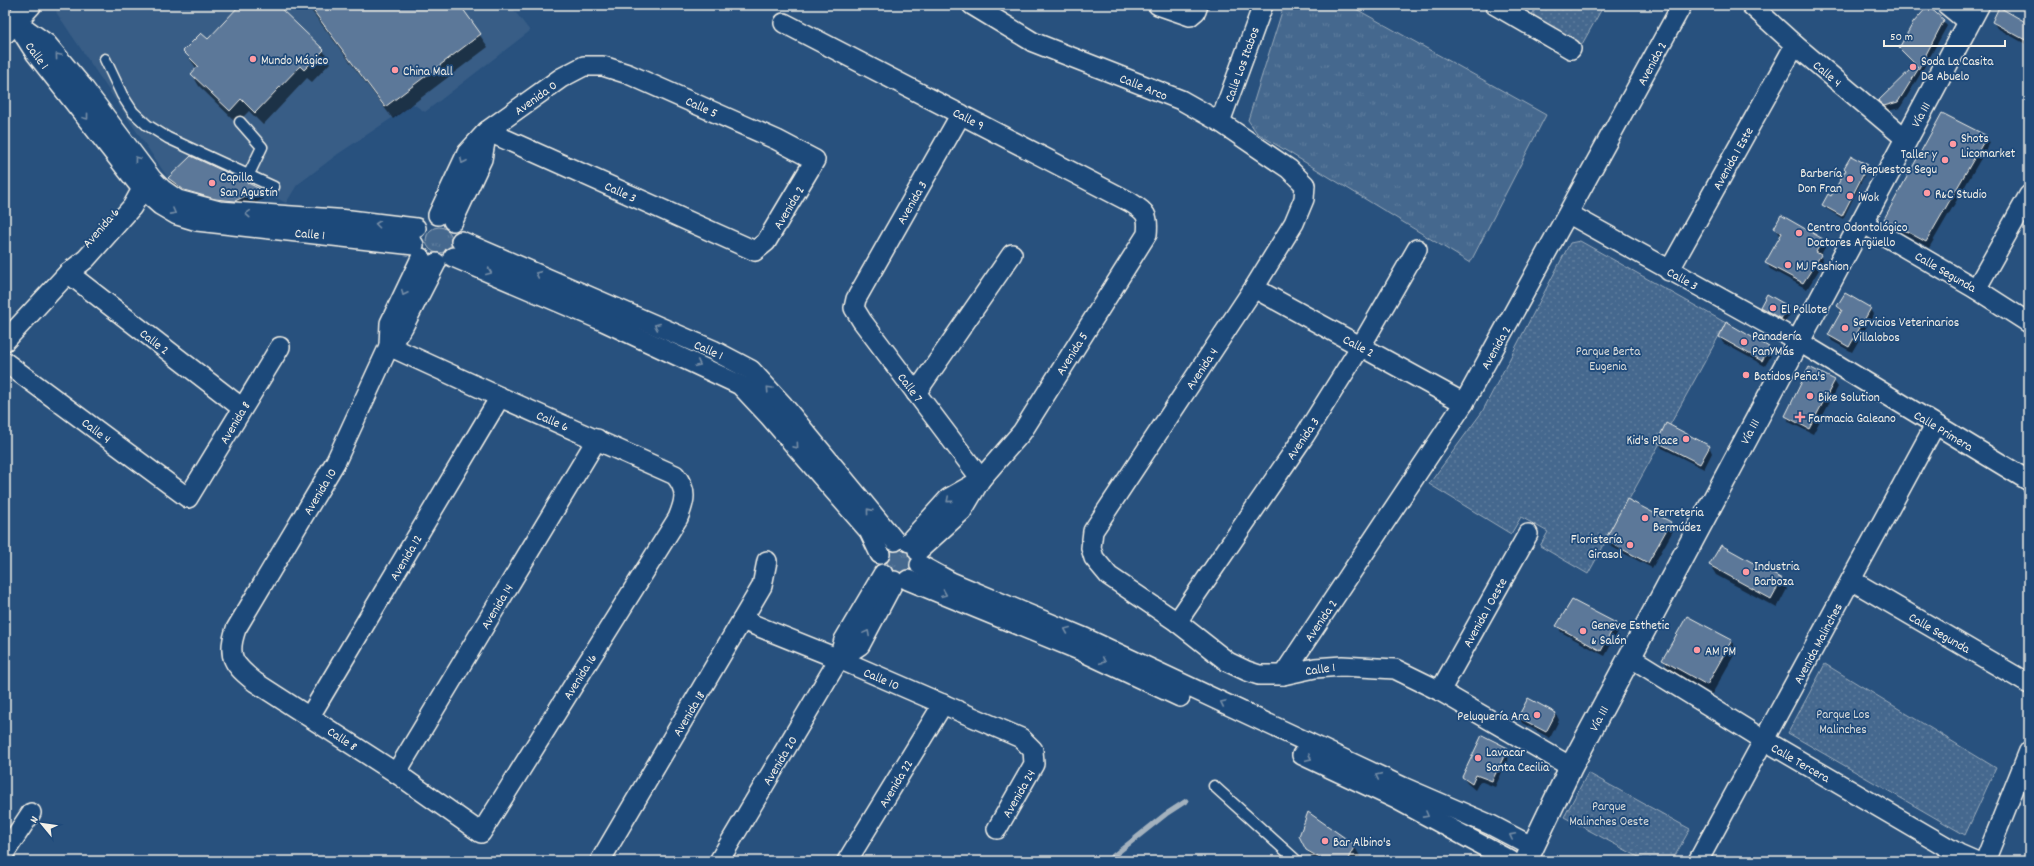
<svg xmlns="http://www.w3.org/2000/svg" width="2034" height="866" font-family="Dekko,sans-serif">
	<style>
		.built { fill: #375d86 }
		.grass { fill: url(#grass-tufts); stroke: #9cacbb }
		.park { fill: url(#park-dots); stroke: #9cacbb }
		.shadow { fill: #0007 }
		.lines { fill: none; stroke-linecap: round; stroke-linejoin: round }
		.stream { stroke: #a4b2be; stroke-width: 5 }
		.building { fill: #5b7899; stroke: #f4f1e8 }
		.lane-casing { stroke: #f4f1e8; stroke-width: 13 }
		.street-casing { stroke: #f4f1e8; stroke-width: 22 }
		.secondary-casing { stroke: #f4f1e8; stroke-width: 25 }
		.primary-casing { stroke: #f4f1e8; stroke-width: 25 }
		.lane { stroke: #1f4a7a; stroke-width: 10 }
		.street { stroke: #1f4a7a; stroke-width: 19 }
		.secondary { stroke: #1f4a7a; stroke-width: 22 }
		.primary { stroke: #1f4a7a; stroke-width: 22 }
		.oneway { stroke: #748da6 }
		.poi-dot { fill: #ff9aa2; stroke: #1f4a7a; stroke-width: 1.5 }
		.labels { text-anchor: middle; stroke-width: 3.5; stroke-linejoin: round; paint-order: stroke }
		.street-label { font-size: 13px; fill: #f4f1e8; stroke: #1f4a7a }
		.poi-label { font-size: 13px; fill: #f4f1e8; stroke: #1f4a7a; text-anchor: start }
		.park-label { font-size: 13px; fill: #dadcda; stroke: #1f4a7a }
	</style>
	<defs>
		<pattern id="grass-tufts" width="24" height="20" patternUnits="userSpaceOnUse"><rect width="24" height="20" fill="#45688e"/><path d="M3 7l-1-3M5 7V3M7 7l1-3M15 17l-1-3M17 17v-4M19 17l1-3" fill="none" stroke="#607e9e"/></pattern>
		<pattern id="park-dots" width="8" height="8" patternUnits="userSpaceOnUse"><rect width="8" height="8" fill="#45688e"/><path d="M2 2h.1M6 6h.1" fill="none" stroke="#607e9e" stroke-width="1.8" stroke-linecap="round"/></pattern>
	</defs>
	<rect width="100%" height="100%" fill="#28517e"/>
	<filter id="ink" filterUnits="userSpaceOnUse"><feTurbulence type="fractalNoise" baseFrequency=".025" numOctaves="2"/><feDisplacementMap in="SourceGraphic" scale="8" xChannelSelector="R" yChannelSelector="G"/><feConvolveMatrix kernelMatrix="1 2 1 2 8 2 1 2 1" color-interpolation-filters="sRGB"/></filter>
	<g filter="url(#ink)">
		<!-- built -->
		<path class="built" d="M 61,5 L 510,5 L 530,31 L 425,112 L 413,104 L 338,154 L 297,185 L 286,203 L 193,155 L 168,178 L 56,12 Z"/>
		<!-- grass -->
		<g class="grass">
			<path d="M 1284,5 L 1349,5 L 1546,115 L 1470,263 L 1257,133 L 1248,120 Z"/>
			<circle cx="439" cy="240" r="13"/>
			<circle cx="900" cy="561" r="13"/>
		</g>
		<!-- park -->
		<g class="park">
			<path d="M 1538,5 L 1604,5 L 1581,46 L 1531,16 Z"/>
			<path d="M 1580,241 L 1726,323 L 1588,574 L 1540,546 L 1548,532 L 1521,517 L 1511,534 L 1429,484 L 1482,412 L 1570,243 Z"/>
			<path d="M 1825,664 L 1996,768 L 1965,835 L 1788,733 Z"/>
			<path d="M 1588,773 L 1690,829 L 1672,861 L 1646,861 L 1564,817 Z"/>
		</g>
		<!-- shadow -->
		<g class="shadow">
			<path d="M 242,5 L 276,5 L 323,50 L 330,63 L 312,82 L 307,78 L 263,125 L 249,111 L 237,123 L 199,86 L 192,74 L 197,69 L 185,52 L 208,41 Z"/>
			<path d="M 307,5 L 459,5 L 488,47 L 393,119 Z"/>
			<path d="M 1943,21 L 1947,26 L 1921,73 L 1900,108 L 1888,111 L 1879,101 L 1915,66 L 1900,48 Z"/>
			<path d="M 1993,22 L 2029,25 L 2029,46 L 1997,28 Z"/>
			<path d="M 1986,137 L 1990,143 L 1929,248 L 1889,225 L 1886,219 Z"/>
			<path d="M 192,157 L 259,190 L 264,199 L 239,210 L 190,200 L 174,187 L 169,178 Z"/>
			<path d="M 1867,166 L 1868,168 L 1843,219 L 1825,208 L 1823,205 L 1831,197 Z"/>
			<path d="M 1775,228 L 1823,239 L 1826,246 L 1820,256 L 1824,262 L 1807,289 L 1770,269 L 1767,263 L 1781,236 Z"/>
			<path d="M 1838,306 L 1870,308 L 1874,314 L 1852,352 L 1832,341 L 1829,335 L 1841,312 Z"/>
			<path d="M 1761,307 L 1787,307 L 1791,313 L 1784,324 L 1764,313 Z"/>
			<path d="M 1720,337 L 1768,348 L 1772,354 L 1765,366 L 1723,343 Z"/>
			<path d="M 1834,381 L 1838,387 L 1813,434 L 1789,422 L 1786,415 Z"/>
			<path d="M 1659,442 L 1709,446 L 1712,453 L 1704,469 L 1662,448 Z"/>
			<path d="M 1670,523 L 1674,529 L 1652,568 L 1610,546 L 1606,540 Z"/>
			<path d="M 1710,565 L 1781,580 L 1787,589 L 1777,608 L 1716,575 Z"/>
			<path d="M 1572,601 L 1616,624 L 1619,630 L 1605,656 L 1561,632 L 1558,626 Z"/>
			<path d="M 1731,640 L 1737,650 L 1712,694 L 1669,669 L 1663,660 Z"/>
			<path d="M 1528,699 L 1556,714 L 1559,720 L 1550,738 L 1522,723 L 1519,717 Z"/>
			<path d="M 1507,748 L 1510,755 L 1495,787 L 1480,781 L 1475,790 L 1467,783 L 1463,777 Z"/>
			<path d="M 1354,846 L 1360,856 L 1357,861 L 1315,861 L 1307,850 Z"/>
		</g>
		<g class="lines">
			<!-- stream -->
			<path class="stream" d="M 1107,861 L 1166,814 L 1186,801"/>
		</g>
		<!-- building -->
		<g class="building">
			<path d="M 240,5 L 277,5 L 324,50 L 304,70 L 300,66 L 255,113 L 241,99 L 230,111 L 191,74 L 198,66 L 183,51 L 201,33 L 208,39 Z"/>
			<path d="M 309,5 L 460,5 L 481,34 L 385,107 Z"/>
			<path d="M 1928,6 L 1944,20 L 1919,68 L 1898,102 L 1884,106 L 1878,101 L 1915,65 L 1918,67 L 1899,48 L 1913,23 Z"/>
			<path d="M 1999,7 L 2029,24 L 2029,42 L 1992,22 Z"/>
			<path d="M 1942,113 L 1987,136 L 1926,242 L 1884,219 Z"/>
			<path d="M 191,156 L 232,175 L 260,189 L 235,201 L 215,199 L 184,190 L 168,178 Z"/>
			<path d="M 1851,156 L 1868,165 L 1842,216 L 1822,205 L 1828,194 L 1831,196 L 1846,170 L 1844,168 Z"/>
			<path d="M 1781,215 L 1823,239 L 1816,252 L 1821,255 L 1803,283 L 1765,263 L 1782,233 L 1774,228 Z"/>
			<path d="M 1845,293 L 1871,308 L 1849,347 L 1828,335 L 1842,310 L 1837,306 Z"/>
			<path d="M 1767,294 L 1788,306 L 1781,319 L 1760,307 Z"/>
			<path d="M 1726,322 L 1769,347 L 1762,361 L 1719,337 Z"/>
			<path d="M 1809,367 L 1835,380 L 1809,429 L 1785,416 Z"/>
			<path d="M 1666,423 L 1710,446 L 1700,464 L 1657,442 Z"/>
			<path d="M 1627,499 L 1671,522 L 1648,563 L 1605,540 Z"/>
			<path d="M 1721,545 L 1782,579 L 1771,599 L 1709,565 Z"/>
			<path d="M 1572,600 L 1616,623 L 1601,651 L 1556,626 Z"/>
			<path d="M 1687,616 L 1732,640 L 1707,685 L 1662,660 Z"/>
			<path d="M 1528,698 L 1556,713 L 1546,732 L 1518,717 Z"/>
			<path d="M 1482,735 L 1508,748 L 1492,781 L 1476,775 L 1472,784 L 1462,777 Z"/>
			<path d="M 1308,812 L 1355,845 L 1347,861 L 1325,861 L 1306,850 L 1299,836 Z"/>
		</g>
		<g class="lines">
			<!-- lane casing -->
			<g class="lane-casing">
				<g id="lane">
					<path d="M 105,59 L 122,95 L 133,112 L 147,125 L 168,138 L 274,187"/>
					<path d="M 240,122 L 262,147 L 249,174"/>
					<path d="M 1214,786 L 1297,861"/>
				</g>
			</g>
			<!-- street casing -->
			<g class="street-casing">
				<g id="street">
					<path d="M 972,5 L 1033,42 L 1181,100 L 1220,122 L 1289,169 L 1305,185 L 1304,199 L 1294,223 L 1254,288 L 1093,531 L 1091,548 L 1094,558 L 1109,576 L 1177,622 L 1228,662 L 1247,671 L 1259,675 L 1283,675 L 1315,668 L 1342,666 L 1395,669 L 1440,691 L 1571,767"/>
					<path d="M 1158,5 L 1190,16 L 1196,11 L 1198,5"/>
					<path d="M 1495,5 L 1571,49"/>
					<path d="M 1751,5 L 1795,45 L 1906,139"/>
					<path d="M 1947,5 L 1969,23"/>
					<path d="M 15,21 L 36,54 L 142,189 L 160,205 L 177,215 L 197,221 L 414,245"/>
					<path d="M 784,23 L 1130,202 C 1146,212 1149,215 1147,234 L 1022,432 L 981,479 L 962,511 L 918,551"/>
					<path d="M 23,27 L 47,44 L 83,87 L 152,179 L 162,189 L 178,200 L 219,211 L 350,220 L 416,228"/>
					<path d="M 961,114 L 856,299 L 854,308 L 862,321 L 981,479"/>
					<path d="M 1220,122 L 1263,5"/>
					<path d="M 1569,214 L 1798,341 L 2029,481"/>
					<path d="M 438,215 L 467,153 L 487,131 L 561,78 L 584,66 L 603,66 L 628,74 L 777,140 L 815,160 L 766,242 L 755,251 L 487,131"/>
					<path d="M 453,221 L 482,159 L 487,131"/>
					<path d="M 1861,222 L 1976,289 L 2029,323"/>
					<path d="M 461,241 L 713,350 L 751,370 L 783,405 L 895,541"/>
					<path d="M 453,257 L 603,321 L 740,385 L 769,416 L 869,531 L 880,554"/>
					<path d="M 1669,271 L 1795,45"/>
					<path d="M 68,273 L 242,408"/>
					<path d="M 1254,288 L 1464,403"/>
					<path d="M 1976,289 L 2029,195"/>
					<path d="M 5,341 L 68,273 L 86,259 L 132,207 L 142,189"/>
					<path d="M 389,346 L 500,397 L 675,475 C 688,490 685,501 678,518 L 481,833 L 396,773 L 255,682 C 234,665 226,657 236,629 L 336,461 L 389,346 L 403,327 L 436,263"/>
					<path d="M 389,346 L 390,323 L 421,258"/>
					<path d="M 5,362 L 188,498 L 280,347"/>
					<path d="M 916,393 L 1012,254"/>
					<path d="M 909,542 L 949,498 L 979,481"/>
					<path d="M 920,565 L 951,582 L 1085,638 L 1403,787 L 1491,825 L 1533,847"/>
					<path d="M 908,580 L 1079,650 L 1180,697"/>
					<path d="M 1851,580 L 2029,684"/>
					<path d="M 742,620 L 839,659 L 1021,738 L 1033,750 L 1034,764 L 997,829"/>
					<path d="M 1177,622 L 1305,435 L 1361,346 L 1417,249"/>
					<path d="M 1630,657 L 1764,740 L 1959,854 L 1975,861"/>
					<path d="M 839,659 L 860,645 L 894,581"/>
					<path d="M 1283,675 L 1464,403 L 1682,5"/>
					<path d="M 1440,691 L 1528,534"/>
					<path d="M 310,716 L 500,397"/>
					<path d="M 1302,755 L 1396,799 L 1511,861"/>
					<path d="M 396,773 L 597,439"/>
					<path d="M 5,852 L 31,813"/>
					<path d="M 600,861 L 762,586 L 767,561"/>
					<path d="M 719,861 L 839,659 L 844,640 L 883,574"/>
					<path d="M 847,861 L 943,704"/>
					<path d="M 1698,861 L 1935,425"/>
					<path d="M 1985,861 L 2029,751"/>
				</g>
			</g>
			<!-- secondary casing -->
			<g class="secondary-casing">
				<path id="secondary" d="M 1526,861 L 1571,767 L 1978,5"/>
			</g>
			<!-- primary casing -->
			<g class="primary-casing">
				<path id="primary" d="M 5,32 L 30,5"/>
			</g>
			<!-- lane -->
			<use href="#lane" class="lane"/>
			<!-- street -->
			<use href="#street" class="street"/>
			<!-- secondary -->
			<use href="#secondary" class="secondary"/>
			<!-- primary -->
			<use href="#primary" class="primary"/>
		</g>
		<!-- one-way arrows -->
		<defs><path id="oneway-chevron" d="M-2-3.5L2.5 0L-2 3.5" fill="none" stroke-width="1.6" stroke-linecap="round" stroke-linejoin="round"/></defs>
		<g class="oneway">
			<use href="#oneway-chevron" transform="translate(58 56) rotate(-130)"/>
			<use href="#oneway-chevron" transform="translate(86 117) rotate(52)"/>
			<use href="#oneway-chevron" transform="translate(137 159) rotate(-127)"/>
			<use href="#oneway-chevron" transform="translate(463 161) rotate(115)"/>
			<use href="#oneway-chevron" transform="translate(173 212) rotate(29)"/>
			<use href="#oneway-chevron" transform="translate(248 214) rotate(-176)"/>
			<use href="#oneway-chevron" transform="translate(378 224) rotate(-173)"/>
			<use href="#oneway-chevron" transform="translate(489 272) rotate(23)"/>
			<use href="#oneway-chevron" transform="translate(538 274) rotate(-156)"/>
			<use href="#oneway-chevron" transform="translate(404 293) rotate(116)"/>
			<use href="#oneway-chevron" transform="translate(657 326) rotate(-157)"/>
			<use href="#oneway-chevron" transform="translate(698 364) rotate(25)"/>
			<use href="#oneway-chevron" transform="translate(769 389) rotate(-133)"/>
			<use href="#oneway-chevron" transform="translate(796 446) rotate(49)"/>
			<use href="#oneway-chevron" transform="translate(949 500) rotate(139)"/>
			<use href="#oneway-chevron" transform="translate(869 511) rotate(-129)"/>
			<use href="#oneway-chevron" transform="translate(944 594) rotate(22)"/>
			<use href="#oneway-chevron" transform="translate(1067 630) rotate(-157)"/>
			<use href="#oneway-chevron" transform="translate(867 633) rotate(-62)"/>
			<use href="#oneway-chevron" transform="translate(1103 661) rotate(25)"/>
			<use href="#oneway-chevron" transform="translate(1223 703) rotate(-155)"/>
			<use href="#oneway-chevron" transform="translate(1309 758) rotate(25)"/>
			<use href="#oneway-chevron" transform="translate(1378 776) rotate(-155)"/>
			<use href="#oneway-chevron" transform="translate(1426 815) rotate(29)"/>
			<use href="#oneway-chevron" transform="translate(1512 836) rotate(-153)"/>
		</g>
	</g>
	<!-- markers -->
	<g class="poi-dot">
		<circle cx="253" cy="59" r="4"/>
		<circle cx="1913" cy="67" r="4"/>
		<circle cx="395" cy="70" r="4"/>
		<circle cx="1953" cy="144" r="4"/>
		<circle cx="1945" cy="160" r="4"/>
		<circle cx="1850" cy="179" r="4"/>
		<circle cx="212" cy="183" r="4"/>
		<circle cx="1927" cy="193" r="4"/>
		<circle cx="1850" cy="196" r="4"/>
		<circle cx="1799" cy="233" r="4"/>
		<circle cx="1788" cy="265" r="4"/>
		<circle cx="1773" cy="308" r="4"/>
		<circle cx="1845" cy="328" r="4"/>
		<circle cx="1744" cy="342" r="4"/>
		<circle cx="1746" cy="375" r="4"/>
		<circle cx="1810" cy="396" r="4"/>
		<path d="M1798 411h4v4h4v4h-4v4h-4v-4h-4v-4h4z"/>
		<circle cx="1686" cy="439" r="4"/>
		<circle cx="1645" cy="518" r="4"/>
		<circle cx="1630" cy="545" r="4"/>
		<circle cx="1746" cy="572" r="4"/>
		<circle cx="1583" cy="631" r="4"/>
		<circle cx="1697" cy="650" r="4"/>
		<circle cx="1537" cy="715" r="4"/>
		<circle cx="1478" cy="758" r="4"/>
		<circle cx="1325" cy="841" r="4"/>
	</g>
	<g class="labels">
		<!-- street labels -->
		<g class="street-label">
			<text transform="translate(38 55) rotate(54)" y="5">Calle 1</text>
			<text transform="translate(1651 63) rotate(-62)" y="5">Avenida 2</text>
			<text transform="translate(1241 64) rotate(-70)" y="5">Calle Los Itabos</text>
			<text transform="translate(1828 73) rotate(40)" y="5">Calle 4</text>
			<text transform="translate(1144 86) rotate(22)" y="5">Calle Arco</text>
			<text transform="translate(535 97) rotate(-36)" y="5">Avenida 0</text>
			<text transform="translate(702 106) rotate(24)" y="5">Calle 5</text>
			<text transform="translate(1920 114) rotate(-61)" y="5">Vía 111</text>
			<text transform="translate(969 118) rotate(27)" y="5">Calle 9</text>
			<text transform="translate(1732 158) rotate(-61)" y="5">Avenida 1 Este</text>
			<text transform="translate(621 191) rotate(24)" y="5">Calle 3</text>
			<text transform="translate(911 202) rotate(-60)" y="5">Avenida 3</text>
			<text transform="translate(788 207) rotate(-59)" y="5">Avenida 2</text>
			<text transform="translate(100 227) rotate(-49)" y="5">Avenida 6</text>
			<text transform="translate(310 233) rotate(5)" y="5">Calle 1</text>
			<text transform="translate(1946 271) rotate(30)" y="5">Calle Segunda</text>
			<text transform="translate(1683 278) rotate(29)" y="5">Calle 3</text>
			<text transform="translate(155 341) rotate(38)" y="5">Calle 2</text>
			<text transform="translate(1359 345) rotate(28)" y="5">Calle 2</text>
			<text transform="translate(1495 347) rotate(-61)" y="5">Avenida 2</text>
			<text transform="translate(709 349) rotate(24)" y="5">Calle 1</text>
			<text transform="translate(1071 353) rotate(-58)" y="5">Avenida 5</text>
			<text transform="translate(1201 368) rotate(-56)" y="5">Avenida 4</text>
			<text transform="translate(911 387) rotate(53)" y="5">Calle 7</text>
			<text transform="translate(553 420) rotate(23)" y="5">Calle 6</text>
			<text transform="translate(234 422) rotate(-59)" y="5">Avenida 8</text>
			<text transform="translate(97 430) rotate(37)" y="5">Calle 4</text>
			<text transform="translate(1944 430) rotate(31)" y="5">Calle Primera</text>
			<text transform="translate(1749 431) rotate(-62)" y="5">Vía 111</text>
			<text transform="translate(1302 438) rotate(-56)" y="5">Avenida 3</text>
			<text transform="translate(319 491) rotate(-59)" y="5">Avenida 10</text>
			<text transform="translate(405 557) rotate(-59)" y="5">Avenida 12</text>
			<text transform="translate(496 606) rotate(-59)" y="5">Avenida 14</text>
			<text transform="translate(1484 612) rotate(-61)" y="5">Avenida 1 Oeste</text>
			<text transform="translate(1320 620) rotate(-56)" y="5">Avenida 2</text>
			<text transform="translate(1940 632) rotate(30)" y="5">Calle Segunda</text>
			<text transform="translate(1817 643) rotate(-62)" y="5">Avenida Malinches</text>
			<text transform="translate(1320 668) rotate(-8)" y="5">Calle 1</text>
			<text transform="translate(579 676) rotate(-58)" y="5">Avenida 16</text>
			<text transform="translate(882 678) rotate(23)" y="5">Calle 10</text>
			<text transform="translate(688 713) rotate(-59)" y="5">Avenida 18</text>
			<text transform="translate(1598 718) rotate(-62)" y="5">Vía 111</text>
			<text transform="translate(343 738) rotate(33)" y="5">Calle 8</text>
			<text transform="translate(779 760) rotate(-59)" y="5">Avenida 20</text>
			<text transform="translate(1801 762) rotate(30)" y="5">Calle Tercera</text>
			<text transform="translate(895 783) rotate(-59)" y="5">Avenida 22</text>
			<text transform="translate(1018 793) rotate(-60)" y="5">Avenida 24</text>
		</g>
		<!-- poi labels -->
		<g class="poi-label">
			<text x="261" y="64">Mundo Mágico</text>
			<text x="1921" y="65">Soda La Casita<tspan x="1921" dy="15">De Abuelo</tspan></text>
			<text x="403" y="75">China Mall</text>
			<text x="1961" y="142">Shots<tspan x="1961" dy="15">Licomarket</tspan></text>
			<text x="1937" y="158" text-anchor="end">Taller y<tspan x="1937" dy="15">Repuestos Segu</tspan></text>
			<text x="1842" y="177" text-anchor="end">Barbería<tspan x="1842" dy="15">Don Fran</tspan></text>
			<text x="220" y="181">Capilla<tspan x="220" dy="15">San Agustín</tspan></text>
			<text x="1935" y="198">R&amp;C Studio</text>
			<text x="1858" y="201">iWok</text>
			<text x="1807" y="231">Centro Odontológico<tspan x="1807" dy="15">Doctores Argüello</tspan></text>
			<text x="1796" y="270">MJ Fashion</text>
			<text x="1781" y="313">El Pollote</text>
			<text x="1853" y="326">Servicios Veterinarios<tspan x="1853" dy="15">Villalobos</tspan></text>
			<text x="1752" y="340">Panadería<tspan x="1752" dy="15">PanYMás</tspan></text>
			<text x="1754" y="380">Batidos Peña's</text>
			<text x="1818" y="401">Bike Solution</text>
			<text x="1808" y="422">Farmacia Galeano</text>
			<text x="1678" y="444" text-anchor="end">Kid's Place</text>
			<text x="1653" y="516">Ferreteria<tspan x="1653" dy="15">Bermúdez</tspan></text>
			<text x="1622" y="543" text-anchor="end">Floristería<tspan x="1622" dy="15">Girasol</tspan></text>
			<text x="1754" y="570">Industria<tspan x="1754" dy="15">Barboza</tspan></text>
			<text x="1591" y="629">Geneve Esthetic<tspan x="1591" dy="15">&amp; Salón</tspan></text>
			<text x="1705" y="655">AM PM</text>
			<text x="1529" y="720" text-anchor="end">Peluquería Ara</text>
			<text x="1486" y="756">Lavacar<tspan x="1486" dy="15">Santa Cecilia</tspan></text>
			<text x="1333" y="846">Bar Albino's</text>
		</g>
		<!-- park labels -->
		<g class="park-label">
			<text x="1608" y="355">Parque Berta<tspan x="1608" dy="15">Eugenia</tspan></text>
			<text x="1843" y="718">Parque Los<tspan x="1843" dy="15">Malinches</tspan></text>
			<text x="1609" y="810">Parque<tspan x="1609" dy="15">Malinches Oeste</tspan></text>
		</g>
	</g>
	<!-- margin -->
	<rect width="2034" height="866" fill="none" stroke="#1f4a7a" stroke-width="20"/>
	<rect x="10" y="10" width="2014" height="846" fill="none" stroke="#f4f1e8" stroke-width="1.5" filter="url(#ink)"/>
	<!-- north arrow -->
	<g transform="translate(42 824) rotate(299)" stroke="#1f4a7a" stroke-width="3" paint-order="stroke">
	<path d="M0-3L7 15L0 10L-7 15Z" fill="#f4f1e8"/>
	<text y="-6" font-size="11" font-weight="bold" text-anchor="middle" fill="#f4f1e8">N</text>
	</g>
	<!-- scale -->
	<path d="M1884 40v6h121v-6" fill="none" stroke="#f4f1e8" stroke-width="2"/>
	<text x="1890" y="40" font-size="12" fill="#f4f1e8" stroke="#1f4a7a" stroke-width="3" paint-order="stroke">50 m</text>
</svg>
